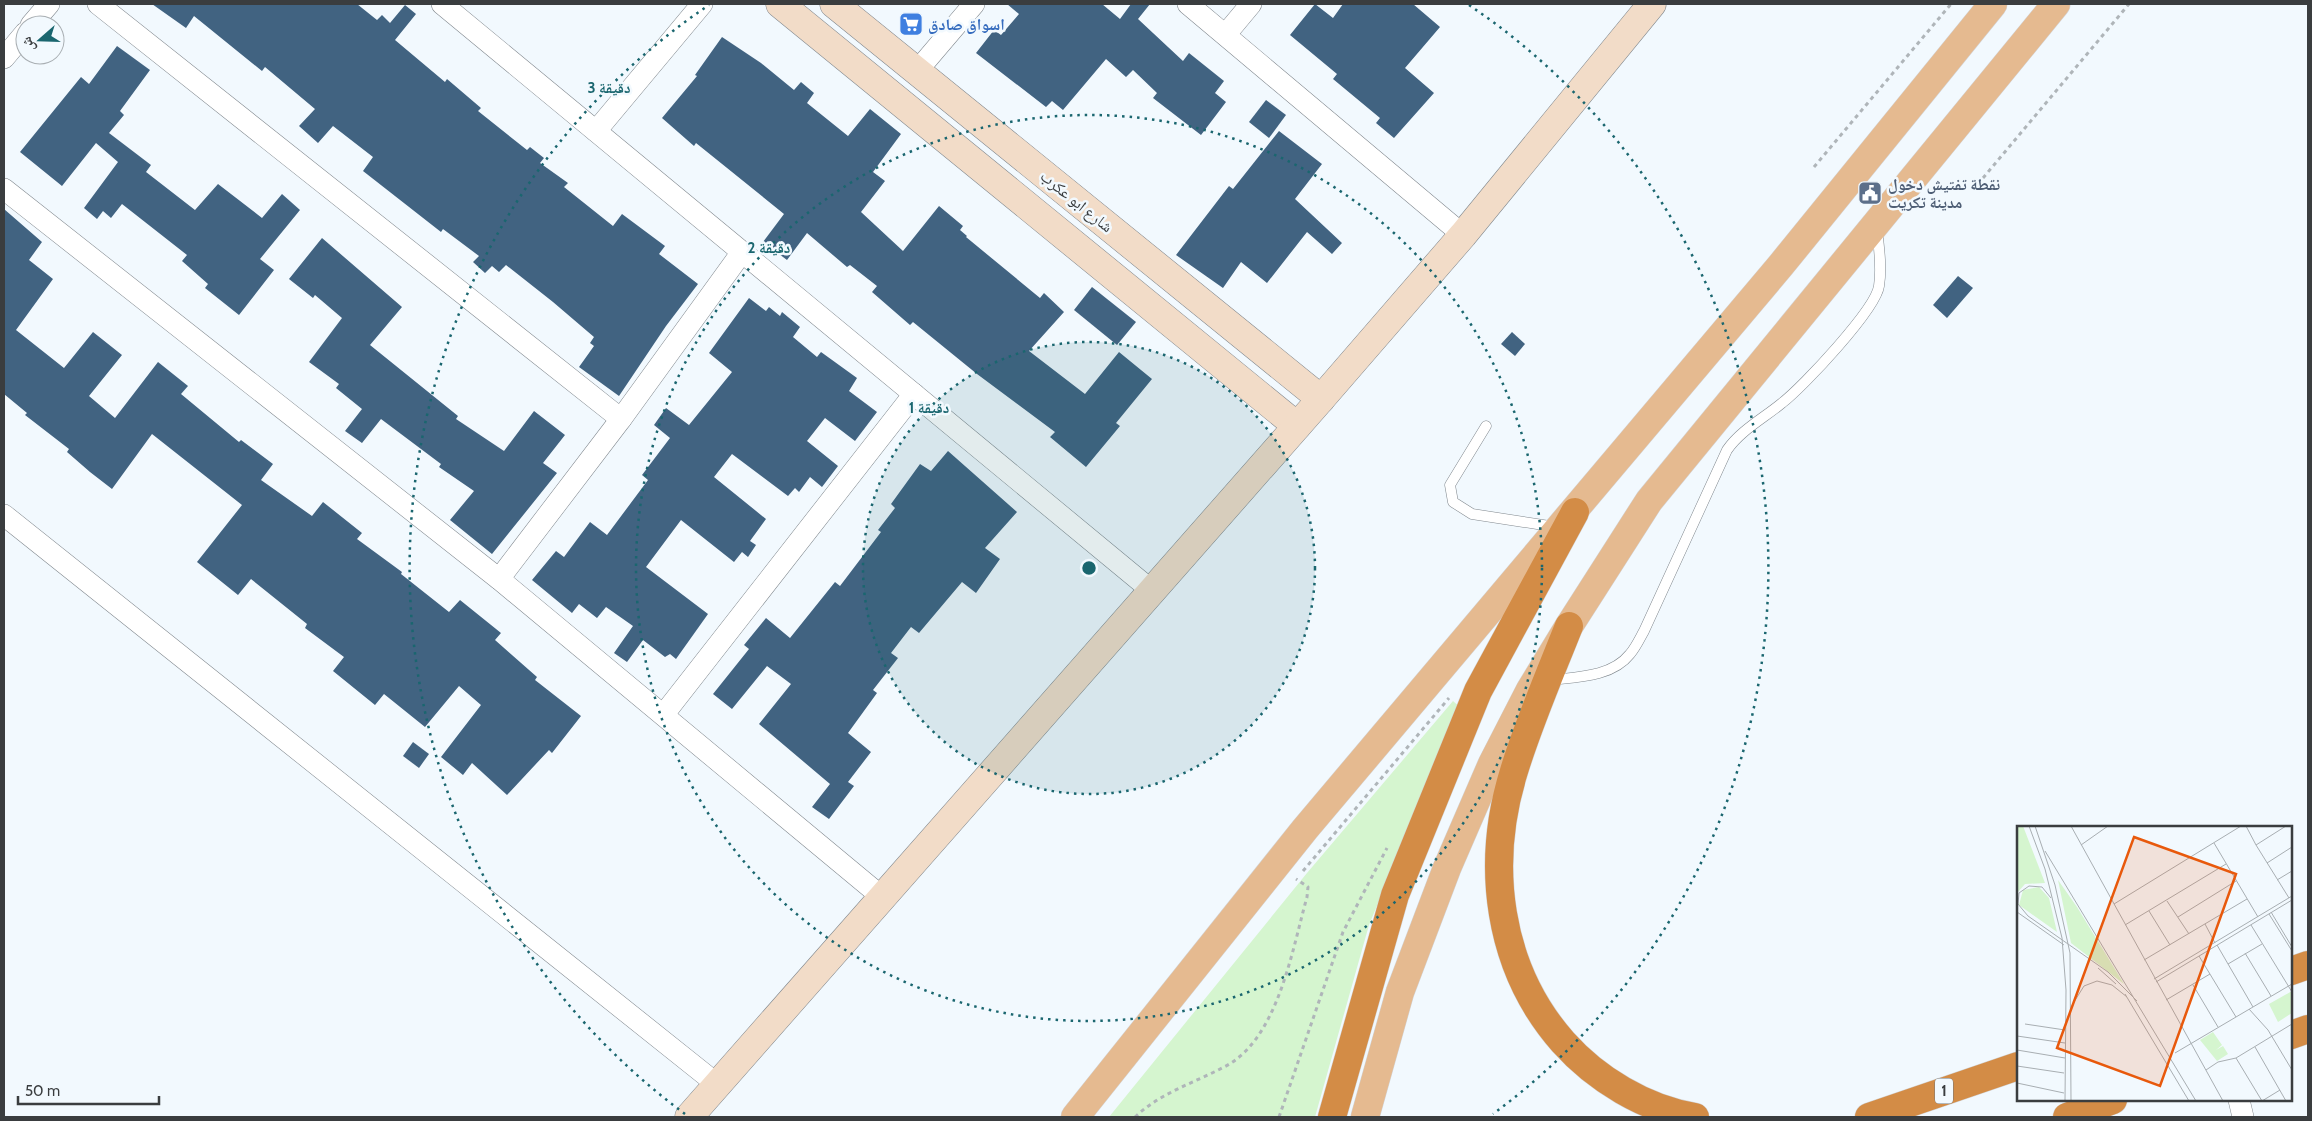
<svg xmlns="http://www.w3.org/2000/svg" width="2312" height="1121" font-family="Cabin,'Noto Naskh Arabic',sans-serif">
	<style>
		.green { fill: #d5f5cf }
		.building { fill: #416381 }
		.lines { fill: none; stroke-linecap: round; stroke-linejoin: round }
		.lane-casing { stroke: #81888e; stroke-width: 11 }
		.street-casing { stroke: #81888e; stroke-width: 22 }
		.secondary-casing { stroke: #81888e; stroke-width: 29 }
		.primary-casing { stroke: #d4d4d5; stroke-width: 29 }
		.highway-casing { stroke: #d4d4d5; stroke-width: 29 }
		.path { stroke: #afb5b9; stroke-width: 3; stroke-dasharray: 4 4; stroke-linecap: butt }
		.lane { stroke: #fff; stroke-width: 10 }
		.street { stroke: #fff; stroke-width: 21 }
		.secondary { stroke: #f2dcc8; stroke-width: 28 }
		.primary { stroke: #e5ba90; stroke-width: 28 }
		.highway { stroke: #d38c46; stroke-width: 28 }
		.ring { fill: none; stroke: #1a666f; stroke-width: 2.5; stroke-dasharray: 2.5 5 }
		.labels { text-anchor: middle; stroke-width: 5; stroke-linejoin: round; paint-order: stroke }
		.shield { fill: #f2f9fe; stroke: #717578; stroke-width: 1 }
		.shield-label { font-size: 15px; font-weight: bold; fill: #3a3d3f }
		.shop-label { font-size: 16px; font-weight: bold; fill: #366cbe; stroke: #f2f9fe; text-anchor: start }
		.service-label { font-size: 16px; font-weight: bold; fill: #4e5e75; stroke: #f2f9fe; text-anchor: start }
		.street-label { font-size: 16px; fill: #3a3d3f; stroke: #f2f9fe }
		.inset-road { fill: none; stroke: #a8aeb2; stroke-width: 1 }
		.view { fill: #e8590c; fill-opacity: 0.15; stroke: #e8590c; stroke-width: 2.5 }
		.inset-edge { fill: none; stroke: #3a3d3f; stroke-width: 2.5 }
		.centre { fill: #1a666f; stroke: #f2f9fe; stroke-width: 2.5 }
		.ring-label { font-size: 15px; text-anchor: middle; font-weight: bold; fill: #1a666f; stroke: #f2f9fe; stroke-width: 5; stroke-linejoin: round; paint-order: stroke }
	</style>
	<rect width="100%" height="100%" fill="#f2f9fe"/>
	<!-- green -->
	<path class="green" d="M 1453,701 L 1462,709 L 1405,838 L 1369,925 L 1315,1117 L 1109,1117 L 1307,873 Z"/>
	<!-- building -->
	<g class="building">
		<path d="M 152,4 L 357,4 L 377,20 L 382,15 L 390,23 L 405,5 L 416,14 L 395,40 L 445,82 L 447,79 L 481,108 L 478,111 L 527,150 L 530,147 L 544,158 L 540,163 L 568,183 L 564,187 L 613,226 L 622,214 L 665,246 L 659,254 L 698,284 L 666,326 L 619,396 L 579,367 L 594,346 L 590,343 L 594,337 L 553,302 L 506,265 L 499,272 L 492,266 L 485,273 L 473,262 L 479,256 L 443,229 L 441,232 L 363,171 L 373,157 L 333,126 L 318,143 L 299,126 L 315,109 L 265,67 L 262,71 L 194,16 L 186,28 Z"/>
		<path d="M 1007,4 L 1102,4 L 1120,19 L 1131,4 L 1150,4 L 1138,19 L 1183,61 L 1189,53 L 1224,81 L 1215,93 L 1226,102 L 1201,135 L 1153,98 L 1157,93 L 1133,70 L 1126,77 L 1106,59 L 1063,110 L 1052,101 L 1046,107 L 976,53 L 994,30 L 1001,35 L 1019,14 Z"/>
		<path d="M 1315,4 L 1333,18 L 1343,4 L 1413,4 L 1440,27 L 1405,68 L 1434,93 L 1394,138 L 1376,123 L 1380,118 L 1333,79 L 1337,74 L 1290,35 Z"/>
		<path d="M 722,37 L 761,63 L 794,90 L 801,82 L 814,93 L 807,103 L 848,136 L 870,109 L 901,134 L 873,172 L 885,181 L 861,212 L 903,251 L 939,206 L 963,226 L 960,230 L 967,236 L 966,237 L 1040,298 L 1044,293 L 1064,312 L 1029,351 L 1085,394 L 1119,352 L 1152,379 L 1116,423 L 1120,426 L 1086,467 L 1050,437 L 1055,432 L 977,374 L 913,322 L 910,325 L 872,292 L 877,286 L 850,265 L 847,267 L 807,233 L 787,260 L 763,242 L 784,214 L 696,143 L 694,146 L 662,118 L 697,76 L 695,75 Z"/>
		<path d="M 117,46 L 150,70 L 120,111 L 124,115 L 109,133 L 151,165 L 146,172 L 195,210 L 218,184 L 262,218 L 282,194 L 300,210 L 260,259 L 274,270 L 239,315 L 205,288 L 208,284 L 182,261 L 187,255 L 122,204 L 111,218 L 103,211 L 97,219 L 84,208 L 118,162 L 96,143 L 62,186 L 20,152 L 81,77 L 89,84 Z"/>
		<path d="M 1266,100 L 1286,115 L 1269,138 L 1249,122 Z"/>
		<path d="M 1279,131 L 1322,164 L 1295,199 L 1342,243 L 1332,254 L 1307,232 L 1267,283 L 1241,262 L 1223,288 L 1176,255 L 1229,186 L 1233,189 Z"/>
		<path d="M 4,209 L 42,242 L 29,260 L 53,279 L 16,330 L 64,368 L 93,332 L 122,355 L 89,396 L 115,418 L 158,362 L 188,386 L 181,394 L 239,442 L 241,440 L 273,464 L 261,480 L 312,516 L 323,502 L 362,533 L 357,539 L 402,572 L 401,574 L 449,612 L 460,600 L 501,633 L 495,640 L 537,677 L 535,680 L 581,716 L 552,753 L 549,750 L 507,795 L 472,763 L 463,775 L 441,757 L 481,705 L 459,686 L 425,727 L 384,694 L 375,705 L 333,671 L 344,657 L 305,628 L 307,624 L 251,579 L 238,595 L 197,562 L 242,505 L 152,434 L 112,489 L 90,472 L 67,452 L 69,449 L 25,415 L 27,413 L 4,394 Z"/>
		<path d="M 322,238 L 402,307 L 370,345 L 458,416 L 456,419 L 504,451 L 534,411 L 565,435 L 543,463 L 557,473 L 492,554 L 450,520 L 474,491 L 439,467 L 441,464 L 381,419 L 362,443 L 345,431 L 362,409 L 336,388 L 339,384 L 309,362 L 342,318 L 315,295 L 313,298 L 289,279 Z"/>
		<path d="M 1958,276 L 1973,288 L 1947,318 L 1933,305 Z"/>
		<path d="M 1092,287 L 1136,322 L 1117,345 L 1074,310 Z"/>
		<path d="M 749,298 L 766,311 L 769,307 L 780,316 L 782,312 L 800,327 L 793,337 L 817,357 L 821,352 L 857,378 L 849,391 L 877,412 L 855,441 L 825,418 L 807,441 L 838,466 L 822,487 L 810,477 L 799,492 L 795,488 L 788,496 L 732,454 L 714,477 L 766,519 L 750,541 L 756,545 L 748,557 L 742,552 L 734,562 L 681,520 L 646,567 L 708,614 L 676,659 L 670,654 L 665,657 L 643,640 L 627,662 L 614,653 L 633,626 L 606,607 L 597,618 L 579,604 L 572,613 L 532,580 L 556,551 L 564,557 L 590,522 L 607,535 L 648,480 L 642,475 L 670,438 L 654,425 L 666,408 L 689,425 L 732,372 L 709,353 Z"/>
		<path d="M 1512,332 L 1525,344 L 1515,356 L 1501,344 Z"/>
		<path d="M 948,451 L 1017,512 L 985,548 L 1000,559 L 976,593 L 962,582 L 919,633 L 911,627 L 891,653 L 898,658 L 873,690 L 877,693 L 848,733 L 871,752 L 848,782 L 854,786 L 829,819 L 812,807 L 830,784 L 759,724 L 791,684 L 767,666 L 732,709 L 713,694 L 749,649 L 744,645 L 766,618 L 790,638 L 835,582 L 840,586 L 881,532 L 878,530 L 895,508 L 891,504 L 920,464 L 931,471 Z"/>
		<path d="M 413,742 L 429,754 L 419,768 L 403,756 Z"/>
	</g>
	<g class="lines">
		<!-- lane casing -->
		<g class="lane-casing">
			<g id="lane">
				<path d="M 1486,426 L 1450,485 L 1453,502 L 1472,514 L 1556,527"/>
				<path d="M 1551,680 C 1577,677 1612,677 1630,654 C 1636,647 1640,638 1644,631 L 1727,450 C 1741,430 1764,418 1782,403 C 1803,387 1876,309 1879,286 C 1882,268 1879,247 1877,229"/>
			</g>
		</g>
		<!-- street casing -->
		<g class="street-casing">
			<g id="street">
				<path d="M 98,4 L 621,419"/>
				<path d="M 442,4 L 1151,590"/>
				<path d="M 1188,4 L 1463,235"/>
				<path d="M 31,25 L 49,4"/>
				<path d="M 1226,34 L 1251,4"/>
				<path d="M 4,58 L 25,33"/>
				<path d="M 917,71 L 974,4"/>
				<path d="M 596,131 L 702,4"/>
				<path d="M 4,189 L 499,579 L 882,897"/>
				<path d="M 4,515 L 718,1085"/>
				<path d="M 499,579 L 621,419 L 742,252"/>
				<path d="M 664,714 L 914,394"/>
				<path d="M 2239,1100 L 2243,1117"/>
			</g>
		</g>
		<!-- secondary casing -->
		<g class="secondary-casing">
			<g id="secondary">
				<path d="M 780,4 L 1297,426"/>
				<path d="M 834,4 L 1321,399"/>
				<path d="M 689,1117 L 1321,399 L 1463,235 L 1652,4"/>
			</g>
		</g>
		<!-- primary casing -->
		<g class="primary-casing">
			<g id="primary">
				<path d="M 1075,1117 L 1305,829 L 1781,265 L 1993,4"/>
				<path d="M 1365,1117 L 1400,992 L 1447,868 L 1492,764 L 1530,690 L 1569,626 L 1649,501 L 2056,4"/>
			</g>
		</g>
		<!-- highway casing -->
		<g class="highway-casing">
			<g id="highway">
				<path d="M 1569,626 C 1550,674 1529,722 1514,771 C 1485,864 1497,967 1563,1042 C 1596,1079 1645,1109 1695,1117"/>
				<path d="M 2291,971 L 2308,965"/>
				<path d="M 2291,1035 L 2308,1029"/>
				<path d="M 1332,1117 L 1395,895 L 1478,691 L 1575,512"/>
				<path d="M 1869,1117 L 2018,1066"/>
				<path d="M 2067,1117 L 2113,1100"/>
			</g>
		</g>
		<!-- path -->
		<g class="path">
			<path d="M 1814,167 L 1951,4"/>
			<path d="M 1983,178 L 2129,4"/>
			<path d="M 1303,871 L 1449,698"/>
			<path d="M 1135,1117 C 1160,1093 1194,1083 1224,1067 C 1278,1040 1292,950 1307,897 L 1308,887 L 1296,879"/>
			<path d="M 1279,1117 L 1343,932 L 1387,848"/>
		</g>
		<!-- lane -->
		<use href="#lane" class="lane"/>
		<!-- street -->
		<use href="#street" class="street"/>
		<!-- secondary -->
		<use href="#secondary" class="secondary"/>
		<!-- primary -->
		<use href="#primary" class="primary"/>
		<!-- highway -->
		<use href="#highway" class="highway"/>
	</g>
	<!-- distance rings -->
	<circle cx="1089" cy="568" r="226" fill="#1a666f" fill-opacity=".12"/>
	<g class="ring">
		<circle cx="1089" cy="568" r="226"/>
		<circle cx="1089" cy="568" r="453"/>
		<path d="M685 1114A679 679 0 0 1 709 5M1469 5A679 679 0 0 1 1493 1114"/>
	</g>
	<!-- icons -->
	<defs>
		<g id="supermarket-square" transform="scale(1.25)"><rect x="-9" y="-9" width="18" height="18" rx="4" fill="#3f7fe0" stroke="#f2f9fe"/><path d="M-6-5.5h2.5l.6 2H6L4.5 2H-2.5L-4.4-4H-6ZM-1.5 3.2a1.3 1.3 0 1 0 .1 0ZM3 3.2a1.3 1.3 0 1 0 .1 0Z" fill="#fff"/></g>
		<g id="civic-square" transform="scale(1.25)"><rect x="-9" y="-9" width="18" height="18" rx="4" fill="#5c6f8a" stroke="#f2f9fe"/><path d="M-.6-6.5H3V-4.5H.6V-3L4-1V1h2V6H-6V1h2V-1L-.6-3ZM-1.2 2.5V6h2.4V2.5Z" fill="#fff"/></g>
	</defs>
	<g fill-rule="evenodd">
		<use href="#supermarket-square" x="911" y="24"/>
		<use href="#civic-square" x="1870" y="193"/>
	</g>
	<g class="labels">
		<!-- shield labels -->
		<rect class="shield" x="1935" y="1078.5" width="18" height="25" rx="4"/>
		<g class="shield-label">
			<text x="1944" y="1096">1</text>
		</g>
		<!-- shop labels -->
		<g class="shop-label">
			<text x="928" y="30">اسواق صادق</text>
		</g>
		<!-- service labels -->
		<g class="service-label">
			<text x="1888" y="190">نقطة تفتيش دخول<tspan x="1888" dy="18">مدينة تكريت</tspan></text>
		</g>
		<!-- street labels -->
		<g class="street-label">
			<text transform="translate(1077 201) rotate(39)" y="6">شارع ابو عكرب</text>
		</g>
	</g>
	<!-- overview -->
	<g transform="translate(2017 826)">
		<rect width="275" height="275" fill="#f2f9fe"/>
		<path d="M 0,0 L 6,0 L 28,57 L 8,58 L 0,67 ZM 41,54 L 60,81 L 107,158 L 54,117 ZM 22,61 L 32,72 L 40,106 L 2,79 L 6,64 ZM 275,165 L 275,187 L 261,196 L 252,178 ZM 196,206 L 205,219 L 199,224 L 206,220 L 211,228 L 200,235 L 183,214 Z" fill="#d5f5cf"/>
		<path class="inset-road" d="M 12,0 L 28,43 L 45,112 L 49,164 L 48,275M 18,0 L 38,59 L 53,127 L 54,275M 54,0 L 206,275M 229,0 L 239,19M 269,0 L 239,19 L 272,72M 197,17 L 241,91M 64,19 L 91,0M 28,25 L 179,275M 250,37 L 275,21M 260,54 L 275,45M 34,72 L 25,61 L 12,60 L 2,67 L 1,78 L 11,90 L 91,146 L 120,175M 150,75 L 172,108M 97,78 L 224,0M 132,85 L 153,119M 0,86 L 47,119M 254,86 L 275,121M 252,88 L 275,125M 161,91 L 219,55M 188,98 L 198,117M 108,99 L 209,38M 234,99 L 275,166M 200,119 L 236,181M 228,127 L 254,170M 127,134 L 230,73M 211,138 L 245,118M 81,142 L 99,158M 137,153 L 275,70M 139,156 L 275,74M 176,159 L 201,201M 108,168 L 172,275M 149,174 L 193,148M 57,176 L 67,160 L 80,155 L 95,159 L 110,171M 232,183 L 251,204 L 275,244M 219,191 L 275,158M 8,198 L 48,204M 0,210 L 48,217M 238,221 L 269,275M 0,224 L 48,232M 158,227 L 219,191 L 182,130M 219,232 L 245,275M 0,240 L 47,247M 189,244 L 201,236 L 219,232 L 275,198M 0,257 L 47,267M 245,275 L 263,264"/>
		<path class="view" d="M 117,11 L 219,48 L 143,260 L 40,222 Z"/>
		<rect width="275" height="275" class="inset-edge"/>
	</g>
	<circle cx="1089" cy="568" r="8" class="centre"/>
	<g class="ring-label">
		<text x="609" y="93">3 دقيقة</text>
		<text x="769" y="253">2 دقيقة</text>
		<text x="929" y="413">1 دقيقة</text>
	</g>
	<!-- border -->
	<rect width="2312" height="1121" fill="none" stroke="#3a3d3f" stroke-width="10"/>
	<!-- north arrow -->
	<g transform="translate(40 40) rotate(250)"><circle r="24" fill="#f2f9fe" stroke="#a8aeb2"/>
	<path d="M0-4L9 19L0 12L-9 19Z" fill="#1a666f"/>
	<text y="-8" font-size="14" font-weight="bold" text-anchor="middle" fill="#3a3d3f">ش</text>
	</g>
	<!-- scale -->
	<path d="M18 1096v8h141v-8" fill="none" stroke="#3a3d3f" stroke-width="2.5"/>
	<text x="25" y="1096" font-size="15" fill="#3a3d3f" stroke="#f2f9fe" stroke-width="4" paint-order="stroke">50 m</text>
</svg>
